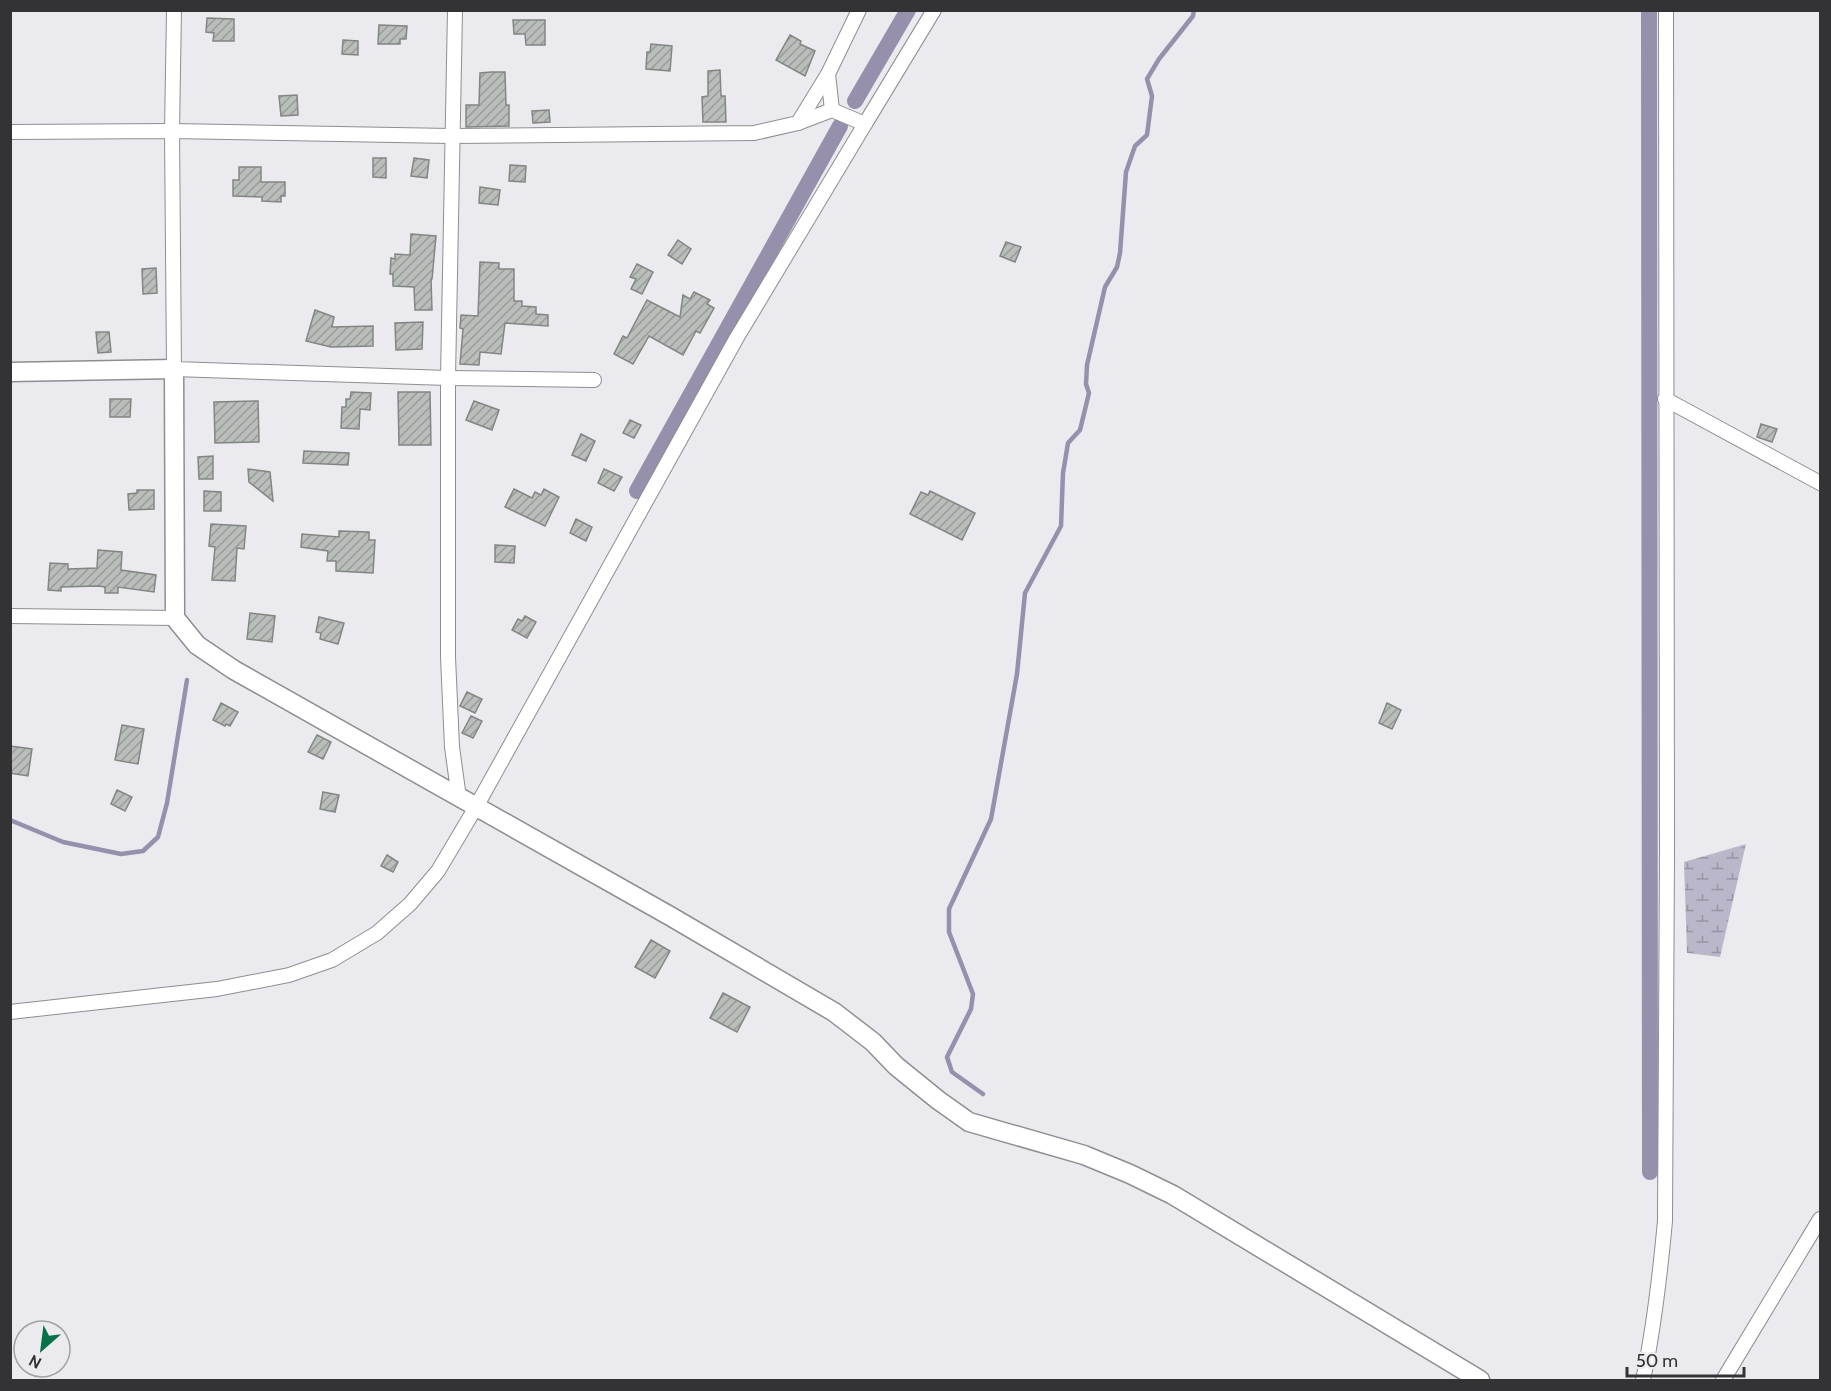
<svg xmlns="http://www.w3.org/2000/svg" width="1831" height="1391" font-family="Cabin,sans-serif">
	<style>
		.wetland { fill: url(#wetland-marsh) }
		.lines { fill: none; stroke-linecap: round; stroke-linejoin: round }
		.stream { stroke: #9690ac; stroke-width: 4.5 }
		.canal { stroke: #9690ac; stroke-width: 16 }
		.building { fill: url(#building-hatch); stroke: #828683; stroke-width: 1.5 }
		.minor-casing { stroke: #8e8e91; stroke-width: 16 }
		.tertiary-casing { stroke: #8e8e91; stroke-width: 21 }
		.minor { stroke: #fff; stroke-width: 14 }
		.tertiary { stroke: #fff; stroke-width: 18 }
	</style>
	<defs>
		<pattern id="wetland-marsh" width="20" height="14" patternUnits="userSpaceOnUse" patternTransform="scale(1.5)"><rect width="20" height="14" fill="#bbb7ca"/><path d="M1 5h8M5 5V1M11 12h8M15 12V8" fill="none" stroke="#9995a5"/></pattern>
		<pattern id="building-hatch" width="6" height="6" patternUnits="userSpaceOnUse" patternTransform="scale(1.5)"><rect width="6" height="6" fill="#babebb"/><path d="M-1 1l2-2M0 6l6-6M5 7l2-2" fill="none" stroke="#989b99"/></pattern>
	</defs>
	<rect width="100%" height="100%" fill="#ebeaee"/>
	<!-- wetland -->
	<path class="wetland" d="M 1746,844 L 1720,957 L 1687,953 L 1684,862 Z"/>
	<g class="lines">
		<!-- stream -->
		<g class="stream">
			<path d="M 10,820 L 63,842 L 121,854 L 143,851 L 158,837 L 167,803 L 187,680"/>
			<path d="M 983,1094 L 952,1072 L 947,1057 L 971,1009 L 973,994 L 949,932 L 949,909 L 991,819 L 1017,674 L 1025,593 L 1061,526 L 1063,473 L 1068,443 L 1080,430 L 1089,393 L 1086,384 L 1087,365 L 1105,287 L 1117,267 L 1120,253 L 1126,172 L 1135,146 L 1147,135 L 1152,96 L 1147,79 L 1159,59 L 1193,16 L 1194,10"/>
		</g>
		<!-- canal -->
		<g class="canal">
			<path d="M 1649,10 L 1650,1172"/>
			<path d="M 855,101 L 908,10"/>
			<path d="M 637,491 L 840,126"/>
		</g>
	</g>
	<!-- building -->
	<g class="building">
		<path d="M 207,18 L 234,19 L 234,41 L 213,41 L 214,33 L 206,32 Z"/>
		<path d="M 513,20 L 545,20 L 545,45 L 526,45 L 525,34 L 514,34 Z"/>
		<path d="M 379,25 L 407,26 L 406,39 L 400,39 L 400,44 L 378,44 Z"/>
		<path d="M 790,35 L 801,41 L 800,44 L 815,51 L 805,76 L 776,60 Z"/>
		<path d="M 343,40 L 358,41 L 358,55 L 342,54 Z"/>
		<path d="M 651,44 L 672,46 L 670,71 L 646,69 L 647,52 L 650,52 Z"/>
		<path d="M 720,70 L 721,96 L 725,96 L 726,122 L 703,122 L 702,97 L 708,96 L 708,71 Z"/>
		<path d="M 491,72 L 505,72 L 506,105 L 509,105 L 509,126 L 466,127 L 466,105 L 479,105 L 480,73 Z"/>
		<path d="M 297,95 L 298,115 L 281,116 L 279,96 Z"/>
		<path d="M 549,110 L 550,122 L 533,123 L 532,111 Z"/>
		<path d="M 373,158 L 386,158 L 386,178 L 373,177 Z"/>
		<path d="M 414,158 L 429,160 L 427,178 L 411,176 Z"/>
		<path d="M 510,165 L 526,166 L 525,182 L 509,181 Z"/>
		<path d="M 239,167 L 261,167 L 261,182 L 285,182 L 285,196 L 281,196 L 281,202 L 262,201 L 262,197 L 233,196 L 233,180 L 239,180 Z"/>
		<path d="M 480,187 L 500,190 L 498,205 L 479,203 Z"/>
		<path d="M 411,234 L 436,236 L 432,279 L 431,279 L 432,310 L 415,310 L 414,287 L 393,286 L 393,274 L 390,274 L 391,258 L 395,259 L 395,254 L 410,255 Z"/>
		<path d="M 678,240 L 691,249 L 682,264 L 668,255 Z"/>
		<path d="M 1006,242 L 1021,247 L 1015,262 L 1000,256 Z"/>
		<path d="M 480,262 L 499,263 L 499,269 L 514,269 L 514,301 L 522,301 L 522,306 L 536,307 L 536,314 L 548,315 L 548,326 L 505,323 L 501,354 L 480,352 L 479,365 L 460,364 L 463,329 L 460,328 L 461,315 L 478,316 Z"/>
		<path d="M 637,264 L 653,272 L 642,294 L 631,289 L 636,279 L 630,277 Z"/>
		<path d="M 156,268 L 157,293 L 143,294 L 142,269 Z"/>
		<path d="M 694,292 L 710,300 L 707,304 L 714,308 L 700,333 L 696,331 L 683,355 L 649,336 L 633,364 L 614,354 L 623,336 L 627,338 L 647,300 L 680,317 L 683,295 L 690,299 Z"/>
		<path d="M 315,310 L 334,317 L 332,327 L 373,326 L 373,346 L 331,347 L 306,341 Z"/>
		<path d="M 423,322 L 422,349 L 396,350 L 395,323 Z"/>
		<path d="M 96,332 L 109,332 L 111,352 L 98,353 Z"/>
		<path d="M 351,392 L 371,393 L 370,410 L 360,409 L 359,429 L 341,428 L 342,407 L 346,407 L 346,399 L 350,399 Z"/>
		<path d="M 398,392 L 430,392 L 431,445 L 399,445 Z"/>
		<path d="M 110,399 L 131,399 L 130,417 L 110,417 Z"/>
		<path d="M 258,401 L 259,442 L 215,443 L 214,402 Z"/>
		<path d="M 474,401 L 499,410 L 492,430 L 466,420 Z"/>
		<path d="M 630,420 L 641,425 L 634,438 L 623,433 Z"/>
		<path d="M 1761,424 L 1777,429 L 1772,442 L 1757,437 Z"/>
		<path d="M 581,434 L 595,441 L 586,461 L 572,455 Z"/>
		<path d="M 304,451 L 349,453 L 348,465 L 303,463 Z"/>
		<path d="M 213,456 L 213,479 L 199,479 L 198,457 Z"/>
		<path d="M 248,469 L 270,472 L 273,501 L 249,482 Z"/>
		<path d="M 604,469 L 622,477 L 614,491 L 598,483 Z"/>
		<path d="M 514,489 L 532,498 L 535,492 L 541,495 L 544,489 L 559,497 L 545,526 L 505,507 Z"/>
		<path d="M 137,490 L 154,490 L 154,509 L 129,510 L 128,494 L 137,493 Z"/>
		<path d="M 204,491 L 221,492 L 221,511 L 204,511 Z"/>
		<path d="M 930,491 L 975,513 L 962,540 L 910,514 L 921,492 L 928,495 Z"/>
		<path d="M 576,519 L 592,527 L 586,541 L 570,533 Z"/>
		<path d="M 211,524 L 246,526 L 244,549 L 237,548 L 235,581 L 212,580 L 215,547 L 209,546 Z"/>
		<path d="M 339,531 L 369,532 L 369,540 L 375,540 L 373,573 L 336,571 L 336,561 L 327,561 L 328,551 L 301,547 L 302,534 L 339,537 Z"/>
		<path d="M 495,545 L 515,546 L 514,563 L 495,562 Z"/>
		<path d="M 98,550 L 122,552 L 121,570 L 156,575 L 154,592 L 118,587 L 118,593 L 105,593 L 105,587 L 98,586 L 61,587 L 61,591 L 48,590 L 50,563 L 68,564 L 68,569 L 97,568 Z"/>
		<path d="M 250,613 L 275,616 L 272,642 L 247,639 Z"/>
		<path d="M 525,616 L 536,622 L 527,638 L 512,630 L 518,619 L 522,621 Z"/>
		<path d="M 319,617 L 344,623 L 338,644 L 320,639 L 321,633 L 316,632 Z"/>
		<path d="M 467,692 L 482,699 L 475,713 L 460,706 Z"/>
		<path d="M 221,703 L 238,712 L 230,726 L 226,724 L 225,726 L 213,720 Z"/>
		<path d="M 1387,703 L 1401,710 L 1392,729 L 1379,723 Z"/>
		<path d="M 471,716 L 482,721 L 473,738 L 462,733 Z"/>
		<path d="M 122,725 L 144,729 L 138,764 L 115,760 Z"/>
		<path d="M 317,735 L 331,742 L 323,759 L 308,752 Z"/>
		<path d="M 10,746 L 32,749 L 28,776 L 10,773 Z"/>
		<path d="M 117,790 L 132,797 L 125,811 L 111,804 Z"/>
		<path d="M 323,792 L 339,795 L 335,812 L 320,809 Z"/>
		<path d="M 387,855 L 398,862 L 393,872 L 381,866 Z"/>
		<path d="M 651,940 L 670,951 L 655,978 L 635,967 Z"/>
		<path d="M 723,993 L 750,1007 L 737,1032 L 710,1018 Z"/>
	</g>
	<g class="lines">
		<!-- minor casing -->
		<g class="minor-casing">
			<g id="minor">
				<path d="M 174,10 L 172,131 L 174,369 L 448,378 L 594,380"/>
				<path d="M 455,10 L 448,378 L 448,657 L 452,747 L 459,798"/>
				<path d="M 832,110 L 828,74 L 859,10"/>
				<path d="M 798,123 L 828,74"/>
				<path d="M 10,132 L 172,131 L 451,136 L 754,133 L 798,123 L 832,110 L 865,124 L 934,10"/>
				<path d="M 1665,399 L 1820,483"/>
				<path d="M 10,616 L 175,618"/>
				<path d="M 10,1012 L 217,989 L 289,975 L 332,960 L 377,933 L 410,904 L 438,871 L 476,807 L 736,339 L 865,124"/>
				<path d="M 1643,1380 C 1654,1328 1660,1275 1665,1221 L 1667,853 L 1666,10"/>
				<path d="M 1723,1380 L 1820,1219"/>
			</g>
		</g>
		<!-- tertiary casing -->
		<g class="tertiary-casing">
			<path id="tertiary" d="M 10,372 L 174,369 L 175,618 L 197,645 L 234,670 L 670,916 L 834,1012 L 873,1042 L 896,1066 L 938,1100 L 969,1122 L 1084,1155 L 1130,1174 L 1173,1195 L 1480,1380"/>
		</g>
		<!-- minor -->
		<use href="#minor" class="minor"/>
		<!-- tertiary -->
		<use href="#tertiary" class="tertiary"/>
	</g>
	<!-- border -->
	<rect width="1831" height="1391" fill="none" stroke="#333234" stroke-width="24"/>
	<!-- north arrow -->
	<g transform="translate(42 1349) rotate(208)"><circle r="28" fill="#ebeaee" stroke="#a1a0a4" stroke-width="1.5"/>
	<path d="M0-4.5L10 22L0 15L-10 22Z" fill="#057149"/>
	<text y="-9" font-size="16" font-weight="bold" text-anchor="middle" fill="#333234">N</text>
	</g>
	<!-- scale -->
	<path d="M1627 1367v9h117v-9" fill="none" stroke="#333234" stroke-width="3"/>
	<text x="1636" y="1367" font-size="18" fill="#333234" stroke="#ebeaee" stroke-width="4.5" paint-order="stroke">50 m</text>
</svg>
